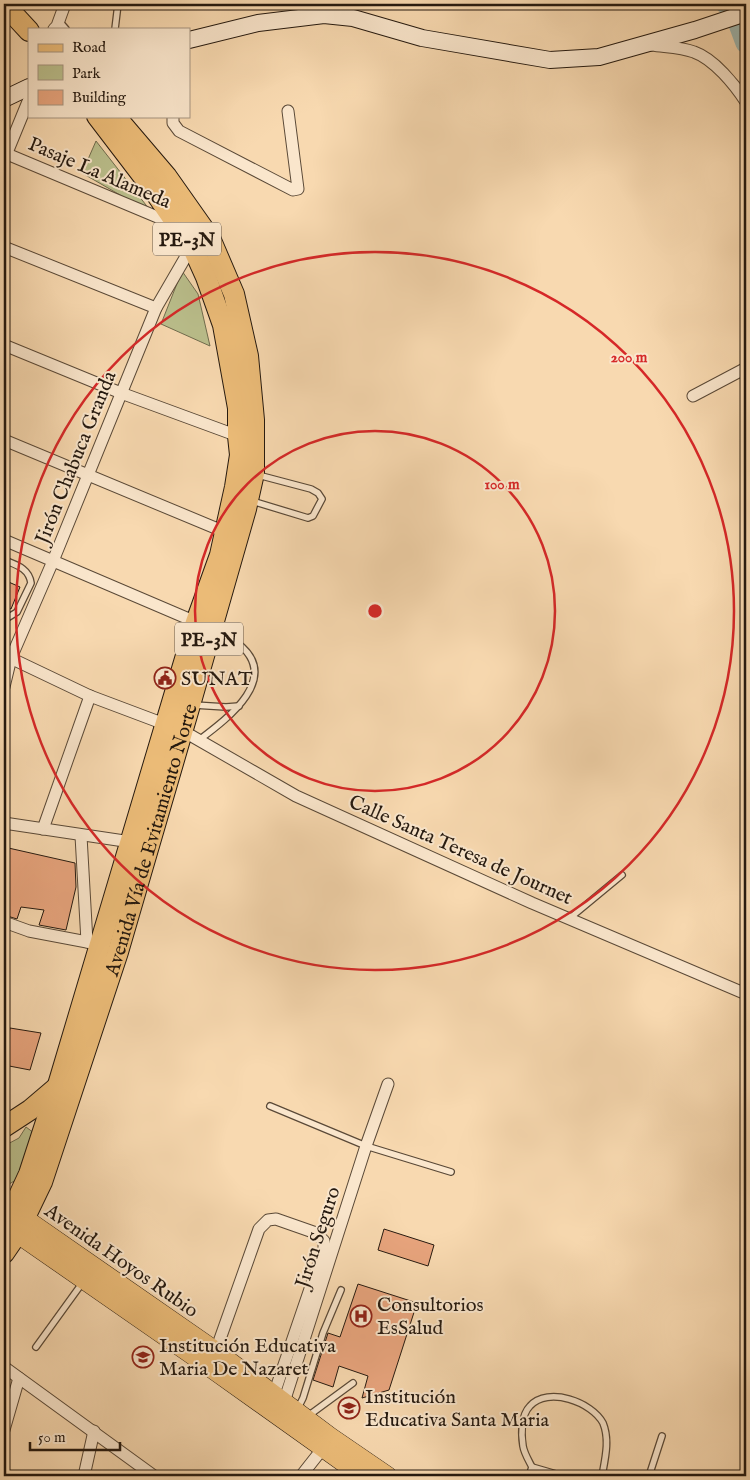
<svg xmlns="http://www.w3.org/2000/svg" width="750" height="1480" font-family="'IM FELL English',serif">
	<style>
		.green { fill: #bbc08d; stroke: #706c4e }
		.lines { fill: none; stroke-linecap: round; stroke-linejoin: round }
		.river { stroke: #9fb9b3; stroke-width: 21 }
		.building { fill: #e9a57e; stroke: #25190f }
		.lane-casing { stroke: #5a4937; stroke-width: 8 }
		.street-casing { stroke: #5a4937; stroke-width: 13 }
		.secondary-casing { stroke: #25190f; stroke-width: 18 }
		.primary-casing { stroke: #25190f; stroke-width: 19 }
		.highway-casing { stroke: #25190f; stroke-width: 22 }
		.lane { stroke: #fae6cc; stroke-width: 5.5 }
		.street { stroke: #fae6cc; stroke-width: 11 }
		.secondary { stroke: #fae6cc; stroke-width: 16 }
		.primary { stroke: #ecbc78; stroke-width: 18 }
		.highway { stroke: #ecbc78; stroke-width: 20 }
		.ring { fill: none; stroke: #d62828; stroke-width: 2.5 }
		.labels { text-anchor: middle; stroke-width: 4; stroke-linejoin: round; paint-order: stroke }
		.shield { fill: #fae6cc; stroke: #655648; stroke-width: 1 }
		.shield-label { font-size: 19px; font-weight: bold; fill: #25190f }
		.street-label { font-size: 20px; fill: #25190f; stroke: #fae6cc }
		.poi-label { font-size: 20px; fill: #25190f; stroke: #fae6cc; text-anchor: start }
		.centre { fill: #d62828; stroke: #fae6cc; stroke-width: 2.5 }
		.ring-label { font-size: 15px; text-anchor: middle; font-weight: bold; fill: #d62828; stroke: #fae6cc; stroke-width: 4; stroke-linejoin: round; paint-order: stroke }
	</style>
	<rect width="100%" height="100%" fill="#f8d9b0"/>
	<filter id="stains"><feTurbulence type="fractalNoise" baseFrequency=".004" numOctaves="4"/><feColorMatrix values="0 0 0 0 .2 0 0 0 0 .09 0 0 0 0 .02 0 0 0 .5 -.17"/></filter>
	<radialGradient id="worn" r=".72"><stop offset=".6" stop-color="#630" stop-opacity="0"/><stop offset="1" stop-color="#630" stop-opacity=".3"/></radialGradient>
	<!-- green -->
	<g class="green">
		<path d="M 96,141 L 153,214 L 82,173 Z"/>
		<path d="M 182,271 L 198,294 L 210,346 L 161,324 Z"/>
		<path d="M 26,1127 L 34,1133 L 16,1180 L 4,1187 L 4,1146 L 19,1138 Z"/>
	</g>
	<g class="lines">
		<!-- river -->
		<path class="river" d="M 726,4 L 733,8 L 746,43"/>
	</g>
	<!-- building -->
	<g class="building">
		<path d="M 4,580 L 20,587 L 11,609 L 4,606 Z"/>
		<path d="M 4,847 L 75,863 L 76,887 L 66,930 L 39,925 L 44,910 L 21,907 L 17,919 L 4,915 Z"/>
		<path d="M 10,1028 L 41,1033 L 30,1070 L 4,1065 Z"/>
		<path d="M 384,1229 L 434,1245 L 428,1266 L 378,1250 Z"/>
		<path d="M 358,1284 L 417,1303 L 389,1390 L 362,1398 L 368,1376 L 339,1366 L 333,1387 L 313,1380 L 328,1333 L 340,1337 Z"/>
	</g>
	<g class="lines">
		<!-- lane casing -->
		<g class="lane-casing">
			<g id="lane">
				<path d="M 59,21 L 66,29"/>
				<path d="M 115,29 L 118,4"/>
				<path d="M 252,501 L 308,518 L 313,516 L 322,499 L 318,493 L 311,489 L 258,475"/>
				<path d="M 4,560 C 16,565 29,568 31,583 L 17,612 L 4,620"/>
				<path d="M 194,705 L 226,707 L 239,706"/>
				<path d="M 199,740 C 227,719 284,677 236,642 C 230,637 222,634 216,631"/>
				<path d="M 570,918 L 622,875"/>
				<path d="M 270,1106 L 366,1146 L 451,1172"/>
				<path d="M 36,1347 L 83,1282"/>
				<path d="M 297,1410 L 303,1398 L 323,1333 L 341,1290"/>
				<path d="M 308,1416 L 353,1383"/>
				<path d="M 532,1467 L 563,1476"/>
				<path d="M 529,1476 L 532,1467 C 529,1461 524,1453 523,1446 C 521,1434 521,1415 530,1406 C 548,1386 592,1402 603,1423 C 610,1440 605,1459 602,1476"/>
				<path d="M 649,1476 L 662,1436"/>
			</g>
		</g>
		<!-- street casing -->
		<g class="street-casing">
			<g id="street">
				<path d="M 54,29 L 57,26 L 65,4"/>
				<path d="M 652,45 C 665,47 681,47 694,52 C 714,59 735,85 746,102"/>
				<path d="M 173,116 L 173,123 L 179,131 L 293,190 L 298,189 L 288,111"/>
				<path d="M 7,154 L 174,224"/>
				<path d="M 4,160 L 29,99"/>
				<path d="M 4,247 L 156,308"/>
				<path d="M 4,345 L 121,393 L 238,436"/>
				<path d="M 693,396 L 746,368"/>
				<path d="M 4,440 L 225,532"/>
				<path d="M 4,540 L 196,622"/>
				<path d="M 4,655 L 90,696 L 183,731 L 296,796 L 532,903 L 746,994"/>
				<path d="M 4,687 L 11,658 L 53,561 L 156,308 L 192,246"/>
				<path d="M 4,823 L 131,842"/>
				<path d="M 43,829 L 90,696"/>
				<path d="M 81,836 L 87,942"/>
				<path d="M 4,922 L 29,931 L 87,942 L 104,947"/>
				<path d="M 214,1356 L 259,1229 L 268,1220 L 276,1219 L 316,1233 L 324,1241 L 324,1248 L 274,1394"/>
				<path d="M 4,1367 L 154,1476"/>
				<path d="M 284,1402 L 366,1146 L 388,1084"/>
				<path d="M 4,1430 L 19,1378"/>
				<path d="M 84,1476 L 94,1431"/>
				<path d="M 301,1476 L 327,1443"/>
			</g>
		</g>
		<!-- secondary casing -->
		<g class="secondary-casing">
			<g id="secondary">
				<path d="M 189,40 L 258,23 L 324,15 L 353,18 L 422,38 L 550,60 L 599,57 L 695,30 L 746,13"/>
				<path d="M 4,99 L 29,87"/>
			</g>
		</g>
		<!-- primary casing -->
		<g class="primary-casing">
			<g id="primary">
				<path d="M 13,1210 L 216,1351 L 331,1437 L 388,1476"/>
				<path d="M 6,1226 L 209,1367 L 362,1476"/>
			</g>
		</g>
		<!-- highway casing -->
		<g class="highway-casing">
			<g id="highway">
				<path d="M 4,4 L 29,31"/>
				<path d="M 4,1127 L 30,1110 L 57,1087"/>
				<path d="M 4,1228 L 29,1174 L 58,1085 L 196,622 L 220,555 L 235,487 L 240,455 L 238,436 L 238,408 L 223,325 L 206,277 L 192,246 L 152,188 L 97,116"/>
				<path id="s1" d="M 4,1253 L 17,1234 L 42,1182 L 118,952 L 190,705 L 246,509 L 254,473 L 254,420 L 248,356 L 234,294 L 210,238 L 167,177 L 115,116"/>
			</g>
		</g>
		<!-- lane -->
		<use href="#lane" class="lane"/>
		<!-- street -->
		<use href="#street" class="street"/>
		<!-- secondary -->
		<use href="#secondary" class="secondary"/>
		<!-- primary -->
		<use href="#primary" class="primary"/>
		<!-- highway -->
		<use href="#highway" class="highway"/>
	</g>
	<!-- distance rings -->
	<g class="ring">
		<circle cx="375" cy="611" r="180"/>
		<circle cx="375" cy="611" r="359"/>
	</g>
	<!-- icons -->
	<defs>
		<g id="civic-ring" transform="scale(1.125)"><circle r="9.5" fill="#fae6cc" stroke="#8f2418" stroke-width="1.5"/><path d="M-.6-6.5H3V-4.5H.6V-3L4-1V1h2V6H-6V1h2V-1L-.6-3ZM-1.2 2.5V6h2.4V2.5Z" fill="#8f2418"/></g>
		<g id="hospital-ring" transform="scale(1.125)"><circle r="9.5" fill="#fae6cc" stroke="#8f2418" stroke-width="1.5"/><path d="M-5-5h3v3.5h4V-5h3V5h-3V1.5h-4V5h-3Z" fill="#8f2418"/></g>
		<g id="school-ring" transform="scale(1.125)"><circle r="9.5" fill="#fae6cc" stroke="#8f2418" stroke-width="1.5"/><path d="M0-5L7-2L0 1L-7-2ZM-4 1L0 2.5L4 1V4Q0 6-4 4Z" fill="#8f2418"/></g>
	</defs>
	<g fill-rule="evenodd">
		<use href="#civic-ring" x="165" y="678"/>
		<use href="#hospital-ring" x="361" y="1316"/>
		<use href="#school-ring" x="143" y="1357"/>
		<use href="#school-ring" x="349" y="1408"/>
	</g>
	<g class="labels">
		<!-- shield labels -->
		<g class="shield">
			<rect x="153" y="222.5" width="68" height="33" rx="4"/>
			<rect x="175" y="622.5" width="68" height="33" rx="4"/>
		</g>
		<g class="shield-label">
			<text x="187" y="246">PE-3N</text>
			<text x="209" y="646">PE-3N</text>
		</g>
		<!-- street labels -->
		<g class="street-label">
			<text transform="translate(100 172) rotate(23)" y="7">Pasaje La Alameda</text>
			<text transform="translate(75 457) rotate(-68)" y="7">Jirón Chabuca Granda</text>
			<text dy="7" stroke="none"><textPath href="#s1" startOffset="440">Avenida Vía de Evitamiento Norte</textPath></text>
			<text transform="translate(461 849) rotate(24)" y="7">Calle Santa Teresa de Journet</text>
			<text transform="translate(317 1237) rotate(-72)" y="7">Jirón Seguro</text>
			<text transform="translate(122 1260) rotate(35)" y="7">Avenida Hoyos Rubio</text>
		</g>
		<!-- poi labels -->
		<g class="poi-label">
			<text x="181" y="685">SUNAT</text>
			<text x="377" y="1311">Consultorios<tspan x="377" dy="23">EsSalud</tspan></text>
			<text x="159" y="1352">Institución Educativa<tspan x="159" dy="23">Maria De Nazaret</tspan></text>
			<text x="365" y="1403">Institución<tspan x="365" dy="23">Educativa Santa Maria</tspan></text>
		</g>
	</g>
	<circle cx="375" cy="611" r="8" class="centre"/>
	<g class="ring-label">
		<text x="629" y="362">200 m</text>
		<text x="502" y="489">100 m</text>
	</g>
	<!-- margin -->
	<rect width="750" height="1480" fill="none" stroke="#f8d9b0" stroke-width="20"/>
	<rect x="5" y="5" width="740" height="1470" fill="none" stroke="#25190f" stroke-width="2.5"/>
	<rect x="10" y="10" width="730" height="1460" fill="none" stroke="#25190f"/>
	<!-- legend -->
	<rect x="28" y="28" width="162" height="90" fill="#fae6cc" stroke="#a59480"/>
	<rect x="38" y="44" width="25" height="8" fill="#ecbc78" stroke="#a59480"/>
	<text x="72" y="52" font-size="15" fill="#25190f">Road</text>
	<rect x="38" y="65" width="25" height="15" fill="#bbc08d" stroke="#a59480"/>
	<text x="72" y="78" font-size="15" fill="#25190f">Park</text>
	<rect x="38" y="90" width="25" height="15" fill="#e9a57e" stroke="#a59480"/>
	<text x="72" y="102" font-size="15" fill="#25190f">Building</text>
	<!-- scale -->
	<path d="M30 1442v8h90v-8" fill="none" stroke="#25190f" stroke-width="2.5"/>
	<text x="38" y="1442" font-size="15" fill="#25190f" stroke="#fae6cc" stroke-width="4" paint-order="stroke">50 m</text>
	<rect width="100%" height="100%" filter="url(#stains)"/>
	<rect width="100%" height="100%" fill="url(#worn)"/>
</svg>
